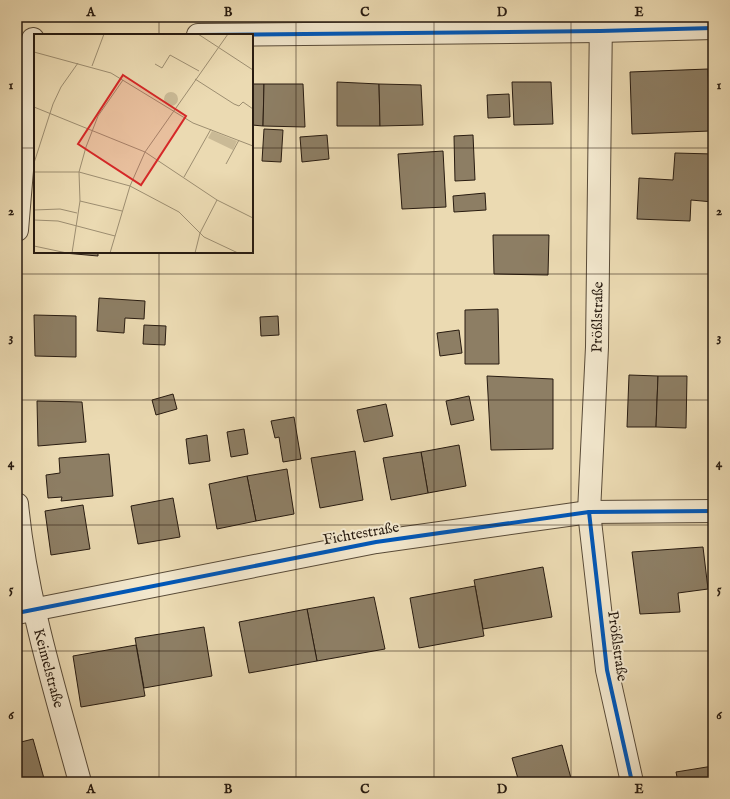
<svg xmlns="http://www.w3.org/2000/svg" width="730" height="799" font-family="'IM FELL English',serif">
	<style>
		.building { fill: #8d7e64; stroke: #281b10 }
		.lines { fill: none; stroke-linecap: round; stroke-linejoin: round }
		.minor-casing { stroke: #594b38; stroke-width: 24 }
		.minor { stroke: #f2e7cd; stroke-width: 22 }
		.cycleway-casing { stroke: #f2e7cd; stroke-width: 6 }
		.cycleway { stroke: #0057b8; stroke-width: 4 }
		.grid { fill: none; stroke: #281b10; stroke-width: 1; stroke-opacity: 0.55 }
		.labels { text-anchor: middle; stroke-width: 4; stroke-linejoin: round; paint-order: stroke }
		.street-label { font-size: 15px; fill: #281b10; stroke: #f2e7cd }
		.inset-road { fill: none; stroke: #9d8e71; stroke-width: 1 }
		.view { fill: #d62828; fill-opacity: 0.15; stroke: #d62828; stroke-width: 2 }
		.inset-edge { fill: none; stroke: #281b10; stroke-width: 2 }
		.neatline { fill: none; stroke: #281b10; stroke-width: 1.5 }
		.grid-label { font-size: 13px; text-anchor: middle; font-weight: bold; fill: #281b10 }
	</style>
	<rect width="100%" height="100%" fill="#ebdab2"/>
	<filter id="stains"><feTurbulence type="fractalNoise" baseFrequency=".005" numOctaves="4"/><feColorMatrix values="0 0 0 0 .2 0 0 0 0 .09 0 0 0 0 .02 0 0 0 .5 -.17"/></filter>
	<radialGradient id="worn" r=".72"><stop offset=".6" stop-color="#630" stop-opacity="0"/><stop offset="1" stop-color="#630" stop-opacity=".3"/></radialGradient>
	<!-- building -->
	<g class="building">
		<path d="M 708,69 L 710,131 L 632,134 L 630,72 Z"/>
		<path d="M 337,82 L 379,84 L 380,126 L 337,126 Z"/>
		<path d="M 512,82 L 551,82 L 553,124 L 514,125 Z"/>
		<path d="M 252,84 L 264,84 L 263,126 L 252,125 Z"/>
		<path d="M 264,84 L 303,84 L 305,127 L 263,126 Z"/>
		<path d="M 379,84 L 421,85 L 423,125 L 380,126 Z"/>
		<path d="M 509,94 L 510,117 L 488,118 L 487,95 Z"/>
		<path d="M 264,129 L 283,130 L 281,162 L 262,161 Z"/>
		<path d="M 327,135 L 329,159 L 302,162 L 300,137 Z"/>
		<path d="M 473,135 L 475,180 L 455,181 L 454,136 Z"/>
		<path d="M 443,151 L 446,207 L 402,209 L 398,154 Z"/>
		<path d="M 675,153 L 713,154 L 713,202 L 691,200 L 690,221 L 637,219 L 639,178 L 673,180 Z"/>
		<path d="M 485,193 L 486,210 L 454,212 L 453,196 Z"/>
		<path d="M 493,235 L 549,235 L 548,275 L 494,274 Z"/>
		<path d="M 53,252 L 98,252 L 98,256 Z"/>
		<path d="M 99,298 L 145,301 L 144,319 L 125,318 L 124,333 L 97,331 Z"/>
		<path d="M 498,309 L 499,364 L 465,364 L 465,310 Z"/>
		<path d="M 34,315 L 76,316 L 76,357 L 35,356 Z"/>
		<path d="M 278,316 L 279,335 L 261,336 L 260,317 Z"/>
		<path d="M 144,325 L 166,326 L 165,345 L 143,344 Z"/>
		<path d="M 459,330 L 462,353 L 440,356 L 437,333 Z"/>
		<path d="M 629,375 L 658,376 L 656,427 L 627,427 Z"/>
		<path d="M 487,376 L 553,379 L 553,449 L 491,450 Z"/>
		<path d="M 658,376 L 687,376 L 686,428 L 656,427 Z"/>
		<path d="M 173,394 L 177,409 L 156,415 L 152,400 Z"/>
		<path d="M 469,396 L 474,420 L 451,425 L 446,401 Z"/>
		<path d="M 37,401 L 82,402 L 86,442 L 38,446 Z"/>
		<path d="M 386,404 L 393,436 L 364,442 L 357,410 Z"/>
		<path d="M 294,417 L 301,459 L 283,462 L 279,437 L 275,438 L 271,421 Z"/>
		<path d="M 244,429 L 248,454 L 231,457 L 227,432 Z"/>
		<path d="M 207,435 L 210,461 L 189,464 L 186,439 Z"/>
		<path d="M 459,445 L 466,486 L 428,493 L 421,452 Z"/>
		<path d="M 355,451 L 363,500 L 320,508 L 311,458 Z"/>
		<path d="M 421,452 L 428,493 L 391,500 L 383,458 Z"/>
		<path d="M 109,454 L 113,496 L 61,501 L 62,497 L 48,498 L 46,475 L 60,473 L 59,458 Z"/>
		<path d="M 287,469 L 294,514 L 256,521 L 247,476 Z"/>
		<path d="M 247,476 L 256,521 L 217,529 L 209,484 Z"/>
		<path d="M 173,498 L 180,537 L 138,544 L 131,506 Z"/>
		<path d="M 83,505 L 90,549 L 51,555 L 45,511 Z"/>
		<path d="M 703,547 L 708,589 L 678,593 L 680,612 L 640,614 L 632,552 Z"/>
		<path d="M 543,567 L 552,617 L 483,629 L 474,580 Z"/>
		<path d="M 475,586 L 484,636 L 419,648 L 410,598 Z"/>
		<path d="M 374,597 L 385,649 L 317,661 L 307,609 Z"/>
		<path d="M 307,609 L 317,661 L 249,673 L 239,622 Z"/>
		<path d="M 204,627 L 212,676 L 144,688 L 135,638 Z"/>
		<path d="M 136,645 L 145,696 L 81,707 L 73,656 Z"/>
		<path d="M 33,739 L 45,782 L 17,782 L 17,743 Z"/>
		<path d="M 562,745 L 572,782 L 519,782 L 512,758 Z"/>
		<path d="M 713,766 L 713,782 L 678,782 L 676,772 Z"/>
		<path d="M 476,778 L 477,782 L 462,782 Z"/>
	</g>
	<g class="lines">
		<!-- minor casing -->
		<g class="minor-casing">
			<g id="minor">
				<path d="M 601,17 L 597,347 L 589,512 L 607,670 L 632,782"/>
				<path d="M 198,35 L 600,31 L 713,28"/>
				<path d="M 17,230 L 33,39"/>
				<path d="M 17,504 C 26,599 55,690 80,782"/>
				<path d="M 17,613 L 376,542 L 589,512 L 713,511"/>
			</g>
		</g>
		<!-- minor -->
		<use href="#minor" class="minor"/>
		<!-- cycleway casing -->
		<g class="cycleway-casing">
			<g id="cycleway">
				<path d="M 198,35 L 600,31 L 713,28"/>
				<path d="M 589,512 L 607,670 L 632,782"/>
				<path d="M 17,613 L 376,542 L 589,512 L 713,511"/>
			</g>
		</g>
		<!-- cycleway -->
		<use href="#cycleway" class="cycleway"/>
	</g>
	<!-- grid -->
	<path class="grid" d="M 159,17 L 159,35M 296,17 L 296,782M 434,17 L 434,782M 571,17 L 571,782M 17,148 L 35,148M 252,148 L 713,148M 159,252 L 159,782M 17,274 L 713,274M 17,400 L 713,400M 17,525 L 713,525M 17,651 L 713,651"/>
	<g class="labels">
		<!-- street labels -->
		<g class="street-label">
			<text transform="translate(597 317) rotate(-89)" y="5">Prößlstraße</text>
			<text transform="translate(361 533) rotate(-10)" y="5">Fichtestraße</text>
			<text transform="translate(618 646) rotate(82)" y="5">Prößlstraße</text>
			<text transform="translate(49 668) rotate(75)" y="5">Keimelstraße</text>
		</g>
	</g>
	<!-- overview -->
	<g transform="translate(34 34)">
		<rect width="219" height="219" fill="#ebdab2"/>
		<path d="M130 65a7 7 0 1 1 14 0a7 7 0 1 1-14 0ZM 178,97 L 203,107 L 199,116 L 174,104 Z" fill="#caba96"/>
		<path class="inset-road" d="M 164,0 L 219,36M 0,18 L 77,39 L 159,89 L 219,112M 121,30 L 128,34 L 136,21 L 165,37M 58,32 L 70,0M 161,45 L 200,70 L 205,72 L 209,68 L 219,75M 0,73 L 111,118 L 183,166 L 219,184M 0,129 L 19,70 L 27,53 L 44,29M 192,130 L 205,106M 0,138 L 45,138 L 96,152 L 145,178 L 170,203 L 204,219M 150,143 L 177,95M 46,167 L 88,177M 0,176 L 26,175 L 43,179M 0,186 L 24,187 L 81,202M 0,212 L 33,219M 38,219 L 46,167 L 45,138 L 52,113 L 64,82 L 89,46M 76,219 L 96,152 L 111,118 L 194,0M 161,219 L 166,199 L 183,166"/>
		<path class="view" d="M 89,41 L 152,82 L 107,151 L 44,110 Z"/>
		<rect width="219" height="219" class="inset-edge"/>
	</g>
	<!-- margin -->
	<rect width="730" height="799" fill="none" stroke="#ebdab2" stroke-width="44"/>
	<rect x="22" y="22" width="686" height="755" class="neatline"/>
	<g class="grid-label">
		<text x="91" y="16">A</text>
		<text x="228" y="16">B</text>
		<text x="365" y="16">C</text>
		<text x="502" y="16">D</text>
		<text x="639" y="16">E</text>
		<text x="11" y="89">1</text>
		<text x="719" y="89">1</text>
		<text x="11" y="215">2</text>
		<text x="719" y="215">2</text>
		<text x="11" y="341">3</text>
		<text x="719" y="341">3</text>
		<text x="11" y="467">4</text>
		<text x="719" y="467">4</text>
		<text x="11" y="593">5</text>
		<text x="719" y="593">5</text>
		<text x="11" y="719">6</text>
		<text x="719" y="719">6</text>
		<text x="91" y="793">A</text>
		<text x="228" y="793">B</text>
		<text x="365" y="793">C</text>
		<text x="502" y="793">D</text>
		<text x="639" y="793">E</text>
	</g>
	<rect width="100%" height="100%" filter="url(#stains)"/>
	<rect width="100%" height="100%" fill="url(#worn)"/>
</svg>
